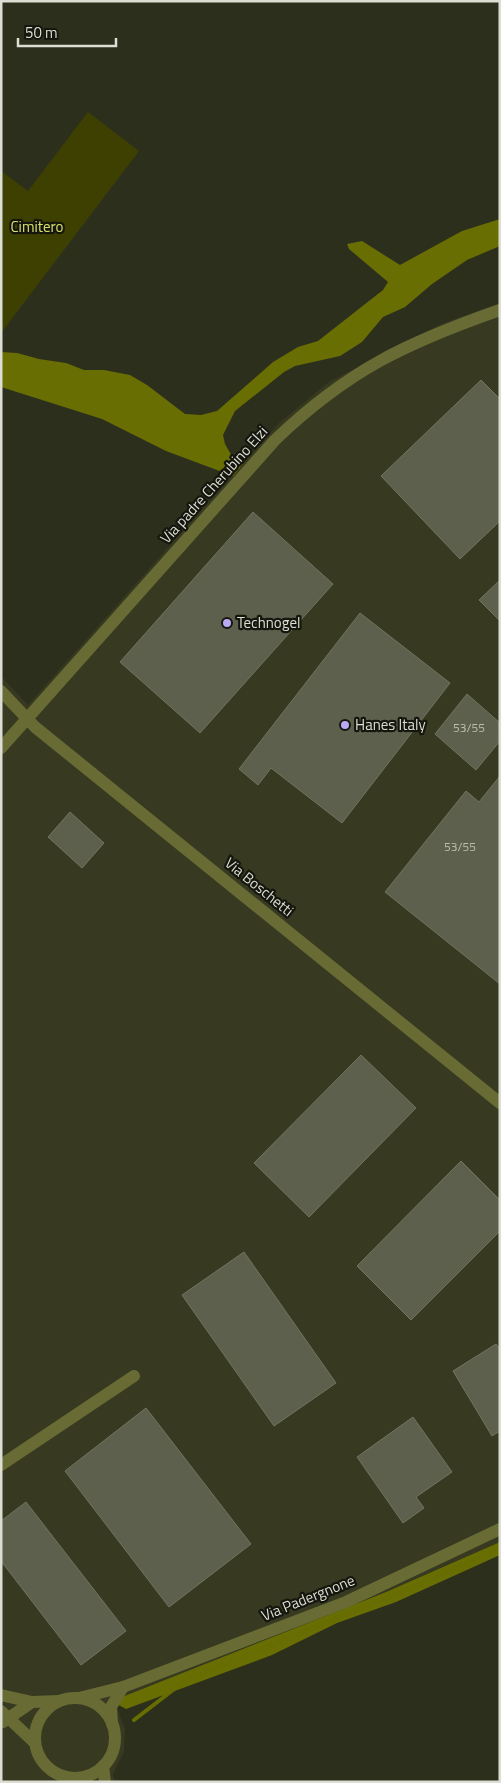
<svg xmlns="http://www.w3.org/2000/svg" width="501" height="1783" font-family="'Titillium Web',sans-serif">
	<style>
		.built { fill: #373921 }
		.green { fill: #3d4000 }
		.forest { fill: #686e02 }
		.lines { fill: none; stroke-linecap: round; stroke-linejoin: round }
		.stream { stroke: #676d00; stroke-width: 4 }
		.building { fill: #5d604d; stroke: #727460 }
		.minor { stroke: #686c34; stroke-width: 12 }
		.poi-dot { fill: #baaaf6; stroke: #15160e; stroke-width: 2 }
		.labels { text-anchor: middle; stroke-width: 4.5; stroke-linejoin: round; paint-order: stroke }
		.number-label { font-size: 12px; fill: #bdbeb2 }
		.park-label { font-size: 15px; fill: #d8e269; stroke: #15160e }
		.street-label { font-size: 15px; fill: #ddded3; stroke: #15160e }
		.poi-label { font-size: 15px; fill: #ddded3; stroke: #15160e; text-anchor: start }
	</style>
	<rect width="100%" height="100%" fill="#2d2f1d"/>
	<!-- built -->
	<path class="built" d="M 500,303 L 500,1542 L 386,1592 L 117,1699 L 115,1703 L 125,1729 L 124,1752 L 113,1774 L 115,1782 L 1,1782 L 1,676 L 28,705 L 279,423 L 329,382 L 441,324 Z"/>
	<!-- green -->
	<path class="green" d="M 88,112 L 139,151 L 1,333 L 1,171 L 28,191 Z"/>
	<!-- forest -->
	<g class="forest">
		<path d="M 500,219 L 500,246 L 467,260 L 432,284 L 405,307 L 383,317 L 362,342 L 340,356 L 295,366 L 284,372 L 235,411 L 223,435 L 225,444 L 233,458 L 243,464 L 233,476 L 166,451 L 102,419 L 1,387 L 1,352 L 17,353 L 39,359 L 66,363 L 84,370 L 104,370 L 130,375 L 147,385 L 185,414 L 201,415 L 217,411 L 273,362 L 298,347 L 318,341 L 383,290 L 388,282 L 349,249 L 347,244 L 362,241 L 400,265 L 462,231 Z"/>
		<path d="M 500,1542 L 500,1555 L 396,1602 L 337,1623 L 272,1655 L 126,1709 L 115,1703 L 117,1699 L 386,1592 Z"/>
	</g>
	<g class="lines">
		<!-- stream -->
		<path class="stream" d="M 134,1720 L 186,1680 L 414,1587 L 500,1548"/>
	</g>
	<!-- building -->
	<g class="building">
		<path d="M 481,380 L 500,399 L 500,521 L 460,559 L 381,476 Z"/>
		<path d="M 253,512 L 333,584 L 200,733 L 120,662 Z"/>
		<path d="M 500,580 L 500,621 L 479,600 Z"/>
		<path d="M 360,613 L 450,683 L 342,823 L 271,768 L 258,785 L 239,769 Z"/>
		<path d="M 467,694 L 500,723 L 500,741 L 476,770 L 435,734 Z"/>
		<path d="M 500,776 L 500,984 L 385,892 L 466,791 L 479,802 Z"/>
		<path d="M 70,812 L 104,843 L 82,868 L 48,837 Z"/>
		<path d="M 361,1055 L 416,1108 L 309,1217 L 254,1163 Z"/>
		<path d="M 461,1161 L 500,1200 L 500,1231 L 411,1320 L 357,1266 Z"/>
		<path d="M 244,1252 L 336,1383 L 274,1426 L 182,1295 Z"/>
		<path d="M 496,1344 L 500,1349 L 500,1431 L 492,1436 L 453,1371 Z"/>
		<path d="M 146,1408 L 251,1544 L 169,1607 L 65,1471 Z"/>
		<path d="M 413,1417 L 452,1472 L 416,1497 L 424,1508 L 403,1523 L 357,1457 Z"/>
		<path d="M 26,1502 L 126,1631 L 81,1665 L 1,1561 L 1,1521 Z"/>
	</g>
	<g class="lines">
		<!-- minor -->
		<g class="minor">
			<path d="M 1,691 L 35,727 L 500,1103"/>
			<path d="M 1,748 L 275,440 C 348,370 406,343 500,310"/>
			<path d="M 1,1465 L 134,1376"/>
			<path d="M 1,1695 L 32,1702 L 59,1701"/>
			<path d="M 79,1698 L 123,1687 L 346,1602 L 500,1529"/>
			<circle cx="75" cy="1738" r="40"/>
			<path d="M 1,1711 L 35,1743"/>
			<path d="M 3,1722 L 32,1702"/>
			<path d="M 112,1724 L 111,1707 L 123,1687"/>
			<path d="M 103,1766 L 105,1782"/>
		</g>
	</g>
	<!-- markers -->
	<g class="poi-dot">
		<circle cx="227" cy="623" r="5"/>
		<circle cx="345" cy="725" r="5"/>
	</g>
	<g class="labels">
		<!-- number labels -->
		<g class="number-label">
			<text x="469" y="732">53/55</text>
			<text x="460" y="851">53/55</text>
		</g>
		<!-- park labels -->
		<g class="park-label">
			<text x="37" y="232">Cimitero</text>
		</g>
		<!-- street labels -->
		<g class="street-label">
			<text transform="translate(214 485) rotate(-48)" y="5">Via padre Cherubino Elzi</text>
			<text transform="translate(259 887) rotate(39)" y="5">Via Boschetti</text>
			<text transform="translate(308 1598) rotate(-22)" y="5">Via Padergnone</text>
		</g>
		<!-- poi labels -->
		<g class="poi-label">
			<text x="237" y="628">Technogel</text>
			<text x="355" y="730">Hanes Italy</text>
		</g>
	</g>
	<!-- border -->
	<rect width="501" height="1783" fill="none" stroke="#ddded3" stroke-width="5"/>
	<!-- scale -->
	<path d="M18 38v8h98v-8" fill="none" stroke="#ddded3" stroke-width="2.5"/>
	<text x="25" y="38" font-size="15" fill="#ddded3" stroke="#15160e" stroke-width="4" paint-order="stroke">50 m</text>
</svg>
